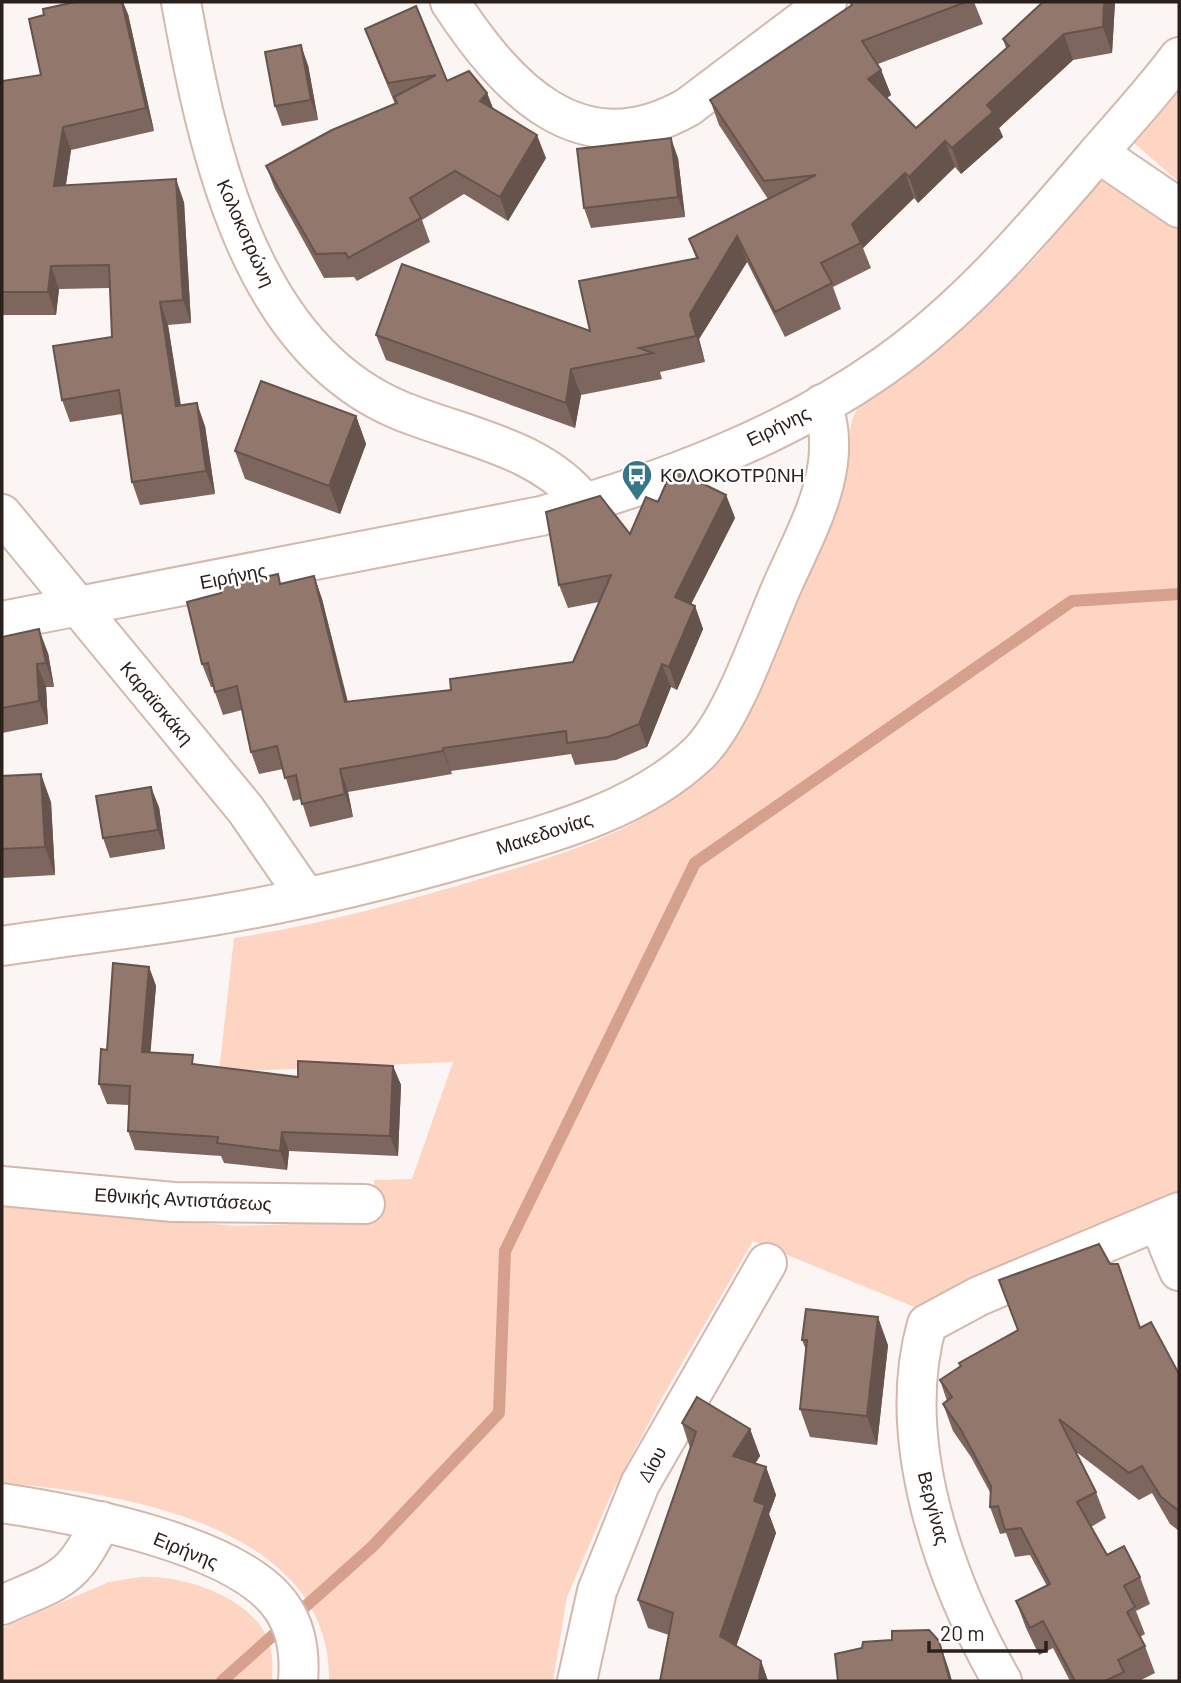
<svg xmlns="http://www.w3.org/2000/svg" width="1181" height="1683" font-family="Barlow,sans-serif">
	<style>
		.green { fill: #fed4c3 }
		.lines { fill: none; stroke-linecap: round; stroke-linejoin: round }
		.stream { stroke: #d6a18c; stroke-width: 12 }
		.minor-casing { stroke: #d4b8ad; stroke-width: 42 }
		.minor { stroke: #fff; stroke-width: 38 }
		.wall { fill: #7d665d }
		.shaded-wall { fill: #66534c }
		.building { fill: #91776c; stroke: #66534c; stroke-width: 2 }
		.labels { text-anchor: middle; stroke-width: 5; stroke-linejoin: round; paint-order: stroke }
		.street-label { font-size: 19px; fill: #2a201c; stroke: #fff }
		.poi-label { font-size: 19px; fill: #2a201c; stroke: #fff; text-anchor: start }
	</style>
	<rect width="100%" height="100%" fill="#fbf5f3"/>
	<!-- green -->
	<g class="green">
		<path d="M 1179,91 L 1179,182 L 1134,143 Z"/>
		<path d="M 1106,175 L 1179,229 L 1179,1194 L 922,1310 L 753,1241 L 663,1396 L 610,1497 L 567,1597 L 553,1681 L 329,1681 C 332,1525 119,1492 2,1483 L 2,1207 L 238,1226 L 375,1221 L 374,1180 L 412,1179 L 453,1062 L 219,1072 L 234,938 C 319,925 395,904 477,880 C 553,857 628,837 690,785 L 846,454 L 852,420 L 857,409 L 914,370 L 993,300 L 1037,256 Z"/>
		<path d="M 140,1577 C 181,1575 244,1595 265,1633 C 273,1648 273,1665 272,1681 L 2,1681 L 2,1628 L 109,1582 Z"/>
	</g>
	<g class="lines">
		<!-- stream -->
		<path class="stream" d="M 222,1681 L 372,1547 L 499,1413 L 505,1251 L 695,863 L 1072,601 L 1179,594"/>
		<!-- minor casing -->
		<g class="minor-casing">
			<g id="minor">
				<path d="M 181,2 C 207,145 247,346 399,410 C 461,436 542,447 585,504"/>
				<path d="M 450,2 C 506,87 579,169 688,107 L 827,2"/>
				<path d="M 1098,153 L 1179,208"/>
				<path d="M 2,514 L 246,810 L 306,897"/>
				<path d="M 2,621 L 541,516 C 659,483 782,438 884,366 C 964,310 1030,233 1094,158 C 1122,125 1153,92 1179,57"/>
				<path d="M 2,946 C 75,935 149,927 223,914 C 309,899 394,878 478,854 C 555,832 639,810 699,753 C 734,718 762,631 783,584 C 808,528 845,465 822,404"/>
				<path d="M 2,1186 L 173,1202 L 365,1204"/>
				<path d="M 1163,1219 L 1166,1240 L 1179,1271"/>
				<path d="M 2,1503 C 75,1514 241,1544 283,1609 C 297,1630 300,1657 298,1681"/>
				<path d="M 2,1605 C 61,1579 72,1581 101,1521"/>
				<path d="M 577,1681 L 597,1591 L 640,1484 L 767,1263"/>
				<path d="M 1002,1681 C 945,1581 894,1440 927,1324 L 979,1296 L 1179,1212"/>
			</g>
		</g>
		<!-- minor -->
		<use href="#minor" class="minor"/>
	</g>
	<!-- wall -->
	<g class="wall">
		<path d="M 850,2 L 974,2 L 983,24 L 878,64 L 881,70 L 891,95 L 887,98 L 916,128 L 1006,48 L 1003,39 L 1115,2 L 1112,53 L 1073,60 L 999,128 L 1003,137 L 961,174 L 955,167 L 918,203 L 914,198 L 863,248 L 871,268 L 833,287 L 841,309 L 785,337 L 747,262 L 699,339 L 705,362 L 660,372 L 662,379 L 581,395 L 575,428 L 386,360 L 376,335 L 590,331 L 696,258 L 689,239 L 768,199 L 719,125 L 710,100 L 852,6 Z"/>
		<path d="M 128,14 L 154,131 L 71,150 L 66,185 L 184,202 L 191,323 L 168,325 L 181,405 L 205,426 L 215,494 L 140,505 L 132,482 L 122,414 L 70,422 L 62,400 L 112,337 L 110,288 L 59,289 L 56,315 L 2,315 L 2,81 L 41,75 Z"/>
		<path d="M 365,29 L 447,81 L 487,93 L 493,108 L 546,158 L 508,221 L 464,194 L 422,220 L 430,242 L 357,281 L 354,277 L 324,278 L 275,189 L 266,166 L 395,104 L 374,53 Z"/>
		<path d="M 308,65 L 318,120 L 282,126 L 275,106 Z"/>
		<path d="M 678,158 L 685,217 L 591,228 L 584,208 Z"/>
		<path d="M 356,416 L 366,444 L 340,514 L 245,479 L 235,451 Z"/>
		<path d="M 726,495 L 735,518 L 691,604 L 695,606 L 703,629 L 677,690 L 671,687 L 647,747 L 616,760 L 575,765 L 571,754 L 451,771 L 452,774 L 348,792 L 353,817 L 310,827 L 301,799 L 293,801 L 283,769 L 259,774 L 251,752 L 242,710 L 223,715 L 213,687 L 211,687 L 202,664 L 281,584 L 314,576 L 322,599 L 348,702 L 451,690 L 573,662 L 599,602 L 568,608 L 559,585 L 630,534 L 658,502 Z"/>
		<path d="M 2,637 L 48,653 L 54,687 L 46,687 L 48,724 L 2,733 Z"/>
		<path d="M 2,776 L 51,802 L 55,875 L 2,878 Z"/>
		<path d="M 159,807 L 165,849 L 110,858 L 103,838 Z"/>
		<path d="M 149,967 L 156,986 L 150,1052 L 196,1064 L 298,1077 L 393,1066 L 401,1085 L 398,1156 L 289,1151 L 287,1170 L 224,1163 L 221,1156 L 135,1150 L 128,1131 L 129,1105 L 107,1104 L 99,1084 L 107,1050 Z"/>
		<path d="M 1140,1328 L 1179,1374 L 1179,1531 L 1170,1524 L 1152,1493 L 1139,1500 L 1075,1451 L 1096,1492 L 1106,1518 L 1091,1527 L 1107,1555 L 1140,1577 L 1150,1604 L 1136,1611 L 1145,1634 L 1140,1637 L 1145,1646 L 1155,1673 L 1139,1681 L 1070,1681 L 1053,1648 L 1039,1655 L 1026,1628 L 1016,1601 L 1047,1586 L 1030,1555 L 1015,1557 L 1006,1533 L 1000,1534 L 990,1507 L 991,1494 L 971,1457 L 953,1431 L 943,1404 L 947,1401 L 940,1380 L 960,1367 L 959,1363 Z"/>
		<path d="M 802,1340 L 888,1345 L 877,1445 L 810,1437 L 800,1409 L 806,1350 Z"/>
		<path d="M 682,1423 L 750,1429 L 760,1456 L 755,1463 L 766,1467 L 776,1495 L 769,1514 L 776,1533 L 736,1646 L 761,1661 L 768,1681 L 660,1681 L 669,1635 L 648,1628 L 638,1600 L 690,1448 Z"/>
	</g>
	<!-- shaded-wall -->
	<g class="shaded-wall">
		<path d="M 122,2 L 123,2 L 128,14 L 154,131 L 146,108 Z"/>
		<path d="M 1104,2 L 1115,2 L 1112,53 L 1103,27 Z"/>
		<path d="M 1064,34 L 1073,60 L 999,128 L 1003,137 L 961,174 L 952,148 L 987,105 Z"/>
		<path d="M 301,45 L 308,65 L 318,120 L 311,100 Z"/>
		<path d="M 881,70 L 891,95 L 877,104 L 868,79 Z"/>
		<path d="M 487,93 L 496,117 L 480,101 Z"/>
		<path d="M 63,127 L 71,150 L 62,209 L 54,186 Z"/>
		<path d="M 537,135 L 546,158 L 508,221 L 500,197 Z"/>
		<path d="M 671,138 L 678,158 L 685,217 L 678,197 Z"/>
		<path d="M 945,141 L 955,167 L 918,203 L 909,177 Z"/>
		<path d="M 905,173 L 914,198 L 863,248 L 852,224 Z"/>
		<path d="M 176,179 L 184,202 L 191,323 L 183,300 Z"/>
		<path d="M 737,236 L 747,262 L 699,339 L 705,362 L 696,336 L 690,314 Z"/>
		<path d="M 51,266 L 59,289 L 56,315 L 48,292 Z"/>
		<path d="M 160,302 L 168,325 L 184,429 L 176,406 Z"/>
		<path d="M 571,369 L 581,395 L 575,428 L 566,403 Z"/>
		<path d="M 197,403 L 205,426 L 215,494 L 206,471 Z"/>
		<path d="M 356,416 L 366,444 L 340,514 L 329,486 Z"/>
		<path d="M 726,495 L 735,518 L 683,620 L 675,597 Z"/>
		<path d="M 314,576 L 322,599 L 353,725 L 345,702 Z"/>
		<path d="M 695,606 L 703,629 L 677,690 L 669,667 Z"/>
		<path d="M 39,629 L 48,653 L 54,687 L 46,663 Z"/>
		<path d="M 37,664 L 46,687 L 48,724 L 39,701 Z"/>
		<path d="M 662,664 L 671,687 L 647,747 L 639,724 Z"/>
		<path d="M 443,748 L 451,771 L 452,774 L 443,751 Z"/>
		<path d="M 340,769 L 348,792 L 353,817 L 345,794 Z"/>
		<path d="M 41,774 L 51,802 L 55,875 L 45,847 Z"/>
		<path d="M 151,787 L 159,807 L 165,849 L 158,830 Z"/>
		<path d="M 149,967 L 156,986 L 149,1071 L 142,1052 Z"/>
		<path d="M 393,1066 L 401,1085 L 398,1156 L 390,1136 Z"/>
		<path d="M 282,1132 L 289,1151 L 287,1170 L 280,1151 Z"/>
		<path d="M 878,1317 L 888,1345 L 877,1445 L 867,1416 Z"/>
		<path d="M 750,1429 L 760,1456 L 743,1483 L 733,1456 Z"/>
		<path d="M 766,1467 L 776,1495 L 769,1514 L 776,1533 L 730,1664 L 720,1636 L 754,1501 Z"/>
		<path d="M 939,1641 L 949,1670 L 952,1681 L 950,1681 Z"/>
		<path d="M 761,1661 L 768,1681 L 759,1681 Z"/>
	</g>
	<!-- building -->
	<g class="building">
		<path d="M 75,2 L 122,2 L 146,108 L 63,127 L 54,186 L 176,179 L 183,300 L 160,302 L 176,406 L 197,403 L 206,471 L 132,482 L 119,390 L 62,400 L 53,346 L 112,337 L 109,265 L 51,266 L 48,292 L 2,292 L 2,81 L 41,75 L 29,19 L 44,15 L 43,9 Z"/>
		<path d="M 850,2 L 966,2 L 862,41 L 881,70 L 868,79 L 916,128 L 1009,46 L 1003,39 L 1043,2 L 1104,2 L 1103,27 L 1064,34 L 987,105 L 993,112 L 952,148 L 945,141 L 909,177 L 905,173 L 852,224 L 861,243 L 821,263 L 832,283 L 775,312 L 737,236 L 690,314 L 696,336 L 639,348 L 653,353 L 571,369 L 566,403 L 376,335 L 402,264 L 590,331 L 579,281 L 698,258 L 689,239 L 816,175 L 764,181 L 710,100 L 852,5 Z"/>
		<path d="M 416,6 L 447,81 L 469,71 L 487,93 L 480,101 L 537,135 L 500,197 L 455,171 L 410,198 L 421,218 L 348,258 L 346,253 L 316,254 L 266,166 L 332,130 L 397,103 L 394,97 L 436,75 L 388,83 L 365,29 Z"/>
		<path d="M 301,45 L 311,100 L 275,106 L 265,52 Z"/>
		<path d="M 671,138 L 678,197 L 584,208 L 577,149 Z"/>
		<path d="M 261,381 L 356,416 L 329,486 L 235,451 Z"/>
		<path d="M 675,470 L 726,495 L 675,597 L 695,606 L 669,667 L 662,664 L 639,724 L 608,737 L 567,743 L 566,731 L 443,748 L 443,751 L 340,769 L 345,794 L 302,804 L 296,775 L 285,778 L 277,746 L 251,752 L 237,686 L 215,692 L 208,663 L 202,664 L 187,602 L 221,593 L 220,587 L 278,574 L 280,584 L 314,576 L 345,702 L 451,690 L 450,679 L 573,662 L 611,575 L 559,585 L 546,512 L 600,496 L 630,534 L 646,497 L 658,502 L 671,472 Z"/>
		<path d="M 39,629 L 46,663 L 37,664 L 39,701 L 2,708 L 2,637 Z"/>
		<path d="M 41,774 L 45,847 L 2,849 L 2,776 Z"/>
		<path d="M 151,787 L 158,830 L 103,838 L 96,796 Z"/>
		<path d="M 113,963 L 149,967 L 142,1052 L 193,1055 L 192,1064 L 298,1077 L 298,1061 L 393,1066 L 390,1136 L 282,1132 L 280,1151 L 217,1143 L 218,1137 L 128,1131 L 130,1086 L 99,1084 L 101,1049 L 107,1050 Z"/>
		<path d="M 1099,1244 L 1110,1264 L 1118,1264 L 1140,1328 L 1151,1322 L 1179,1374 L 1179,1511 L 1161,1497 L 1142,1466 L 1129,1473 L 1059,1419 L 1096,1492 L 1077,1502 L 1107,1555 L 1124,1546 L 1140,1577 L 1124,1586 L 1135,1607 L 1127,1612 L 1145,1646 L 1118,1660 L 1124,1672 L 1105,1681 L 1075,1681 L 1043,1621 L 1030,1628 L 1016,1601 L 1050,1584 L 1021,1528 L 1005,1530 L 998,1506 L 990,1507 L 991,1486 L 961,1430 L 943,1404 L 952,1397 L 940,1380 L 961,1366 L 959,1363 L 1018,1330 L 999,1280 Z"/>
		<path d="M 806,1309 L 878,1317 L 867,1416 L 800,1409 L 807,1340 L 802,1340 Z"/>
		<path d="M 697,1397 L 750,1429 L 733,1456 L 766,1467 L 754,1501 L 765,1505 L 720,1636 L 761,1661 L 759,1681 L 660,1681 L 673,1613 L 638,1600 L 696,1432 L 682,1423 Z"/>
		<path d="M 929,1630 L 939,1641 L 950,1681 L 838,1681 L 835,1654 L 862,1648 L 863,1642 L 892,1640 L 892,1631 Z"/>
	</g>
	<!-- icons -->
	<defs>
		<g id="bus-pin" transform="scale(1.575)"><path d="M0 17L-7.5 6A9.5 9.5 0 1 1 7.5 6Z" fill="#37768a" stroke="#fff"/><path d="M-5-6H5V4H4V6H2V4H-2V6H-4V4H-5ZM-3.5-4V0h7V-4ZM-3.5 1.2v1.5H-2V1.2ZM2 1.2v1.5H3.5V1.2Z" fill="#fff"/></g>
	</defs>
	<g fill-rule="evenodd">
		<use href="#bus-pin" x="637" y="475"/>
	</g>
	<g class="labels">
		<!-- street labels -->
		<g class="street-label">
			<text transform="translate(246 233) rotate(66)" y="7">Κολοκοτρώνη</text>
			<text transform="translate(778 426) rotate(-26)" y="7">Ειρήνης</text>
			<text transform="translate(233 576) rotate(-11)" y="7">Ειρήνης</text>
			<text transform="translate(157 703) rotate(50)" y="7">Καραϊσκάκη</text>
			<text transform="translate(544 833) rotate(-18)" y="7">Μακεδονίας</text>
			<text transform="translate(183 1199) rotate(3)" y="7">Εθνικής Αντιστάσεως</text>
			<text transform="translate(652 1464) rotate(-61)" y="7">Δίου</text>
			<text transform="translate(934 1508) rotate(75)" y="7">Βεργίνας</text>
			<text transform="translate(186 1550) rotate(22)" y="7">Ειρήνης</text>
		</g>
		<!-- poi labels -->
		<g class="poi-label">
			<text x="660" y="482">ΚΟΛΟΚΟΤΡΩΝΗ</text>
		</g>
	</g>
	<!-- border -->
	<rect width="1181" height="1683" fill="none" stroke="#2a201c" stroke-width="7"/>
	<!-- scale -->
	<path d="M929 1641v10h117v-10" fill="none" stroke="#2a201c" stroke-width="3.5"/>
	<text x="940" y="1641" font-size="21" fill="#2a201c" stroke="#ffffff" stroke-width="5" paint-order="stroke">20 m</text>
</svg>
